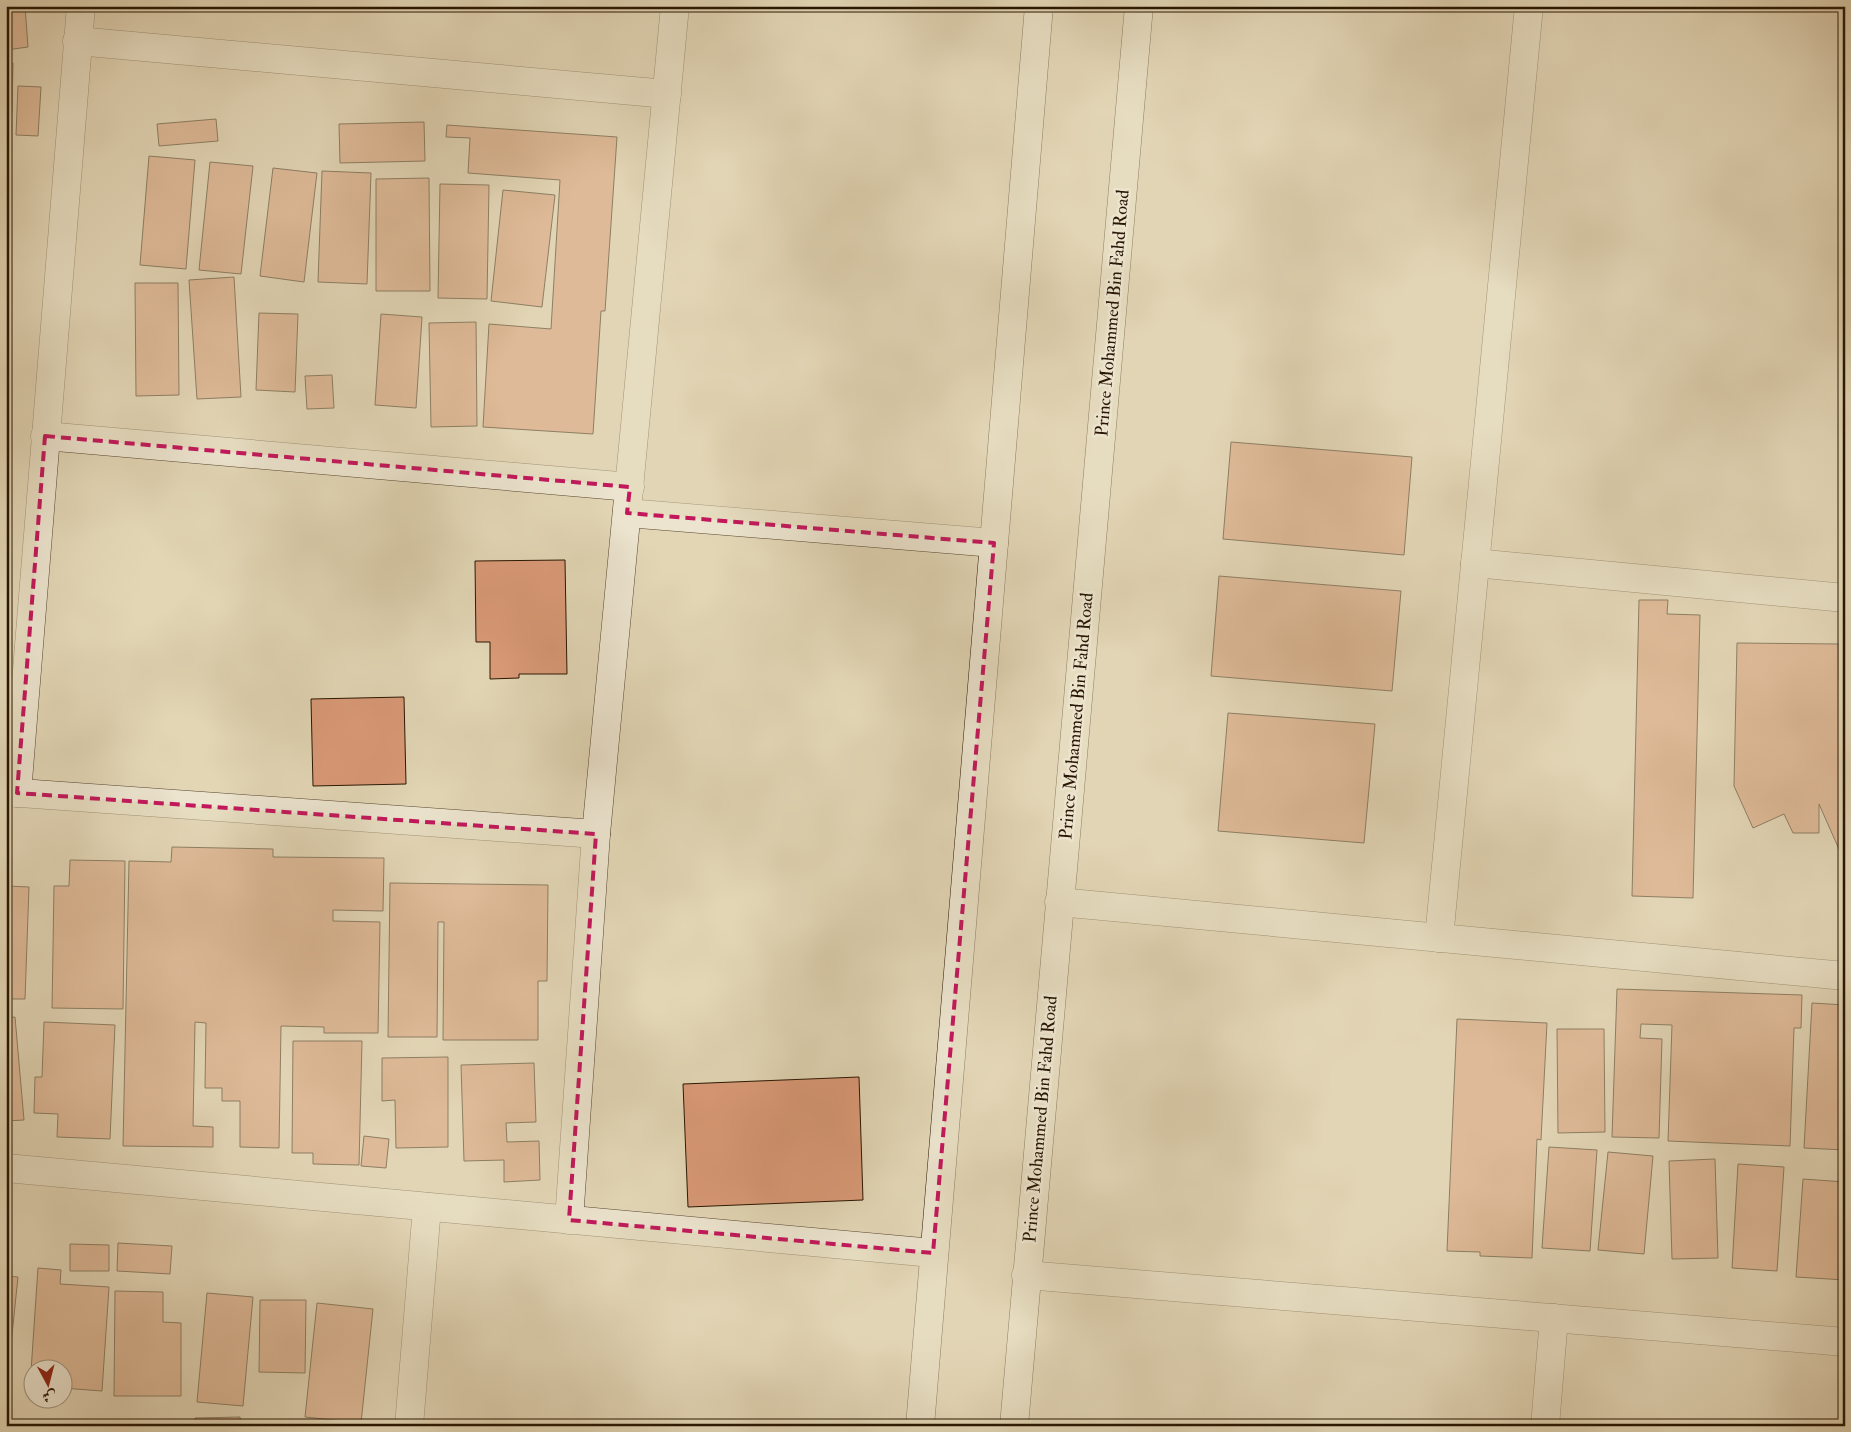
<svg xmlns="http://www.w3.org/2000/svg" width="1851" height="1432" font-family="'IM FELL Double Pica',Amiri,serif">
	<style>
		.building { fill: #da9a77; stroke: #281602 }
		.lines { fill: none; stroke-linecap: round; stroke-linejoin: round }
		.street-casing { stroke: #56462f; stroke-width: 29 }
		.secondary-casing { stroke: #281602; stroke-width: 29 }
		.street { stroke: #ece4cf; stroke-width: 28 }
		.secondary { stroke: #ece4cf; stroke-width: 28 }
		.marked { fill: none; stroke: #c2185b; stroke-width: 4; stroke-dasharray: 10 6; stroke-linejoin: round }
		.labels { text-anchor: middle; stroke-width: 5; stroke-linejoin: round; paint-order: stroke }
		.street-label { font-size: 18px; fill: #281602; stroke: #ece4cf }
	</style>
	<rect width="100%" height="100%" fill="#e2d6b5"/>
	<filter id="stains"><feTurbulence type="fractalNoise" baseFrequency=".004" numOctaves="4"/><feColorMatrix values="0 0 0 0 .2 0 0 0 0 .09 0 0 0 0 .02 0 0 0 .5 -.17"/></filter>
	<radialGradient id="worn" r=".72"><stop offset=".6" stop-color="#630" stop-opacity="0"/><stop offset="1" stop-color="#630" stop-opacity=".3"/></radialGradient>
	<!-- building -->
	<g class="building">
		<path d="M 6,6 L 25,6 L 28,47 L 6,50 Z"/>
		<path d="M 6,63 L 13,63 L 12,112 L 6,112 Z"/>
		<path d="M 18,86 L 41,87 L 38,136 L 16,135 Z"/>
		<path d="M 216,119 L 218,141 L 159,146 L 157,124 Z"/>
		<path d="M 424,122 L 425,161 L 340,163 L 339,124 Z"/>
		<path d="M 447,125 L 617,137 L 605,311 L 601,311 L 593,434 L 483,427 L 489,324 L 551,329 L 560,180 L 468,173 L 470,138 L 446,137 Z"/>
		<path d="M 149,156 L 195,160 L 186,269 L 140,265 Z"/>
		<path d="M 210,162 L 253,166 L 241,274 L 199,270 Z"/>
		<path d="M 273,168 L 317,173 L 304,282 L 260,276 Z"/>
		<path d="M 322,171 L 371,173 L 367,284 L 318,282 Z"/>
		<path d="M 429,178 L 430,291 L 376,291 L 376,179 Z"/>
		<path d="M 440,184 L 489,185 L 487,299 L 438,298 Z"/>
		<path d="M 503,190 L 555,195 L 542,307 L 491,301 Z"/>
		<path d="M 234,277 L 241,397 L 197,399 L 189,280 Z"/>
		<path d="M 135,283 L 178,283 L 179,395 L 136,396 Z"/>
		<path d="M 259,313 L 298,314 L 295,392 L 256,390 Z"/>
		<path d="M 381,314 L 422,317 L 416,408 L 375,405 Z"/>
		<path d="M 476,322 L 477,426 L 431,427 L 429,323 Z"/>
		<path d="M 6,369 L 11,369 L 10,393 L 6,393 Z"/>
		<path d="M 332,375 L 334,408 L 307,409 L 305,376 Z"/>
		<path d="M 1231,442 L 1412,457 L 1404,555 L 1223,539 Z"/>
		<rect x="6" y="443" width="3" height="38"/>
		<path d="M 565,560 L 567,674 L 519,674 L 519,678 L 490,679 L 490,642 L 476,642 L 475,561 Z"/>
		<path d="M 1219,576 L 1401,591 L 1392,691 L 1211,676 Z"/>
		<path d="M 1639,600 L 1668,600 L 1667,614 L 1700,615 L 1693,898 L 1632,896 Z"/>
		<path d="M 1737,643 L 1839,644 L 1839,680 L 1845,694 L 1842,856 L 1819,804 L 1819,833 L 1793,833 L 1784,814 L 1753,828 L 1734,786 Z"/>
		<path d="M 404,697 L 406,784 L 313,786 L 311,699 Z"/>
		<path d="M 1228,713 L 1375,724 L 1364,843 L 1218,831 Z"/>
		<path d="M 172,847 L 273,849 L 273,857 L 384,858 L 383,911 L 333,910 L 333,921 L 380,922 L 378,1033 L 324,1033 L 324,1027 L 281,1026 L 279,1148 L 240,1147 L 240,1101 L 222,1101 L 222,1088 L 205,1088 L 206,1023 L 195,1022 L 193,1126 L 213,1127 L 213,1147 L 123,1146 L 129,861 L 171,862 Z"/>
		<path d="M 70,860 L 125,861 L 123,1009 L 52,1008 L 54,886 L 69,886 Z"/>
		<path d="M 390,883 L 548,885 L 547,981 L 538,981 L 538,1040 L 443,1040 L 444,922 L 438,922 L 437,1037 L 388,1037 Z"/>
		<path d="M 6,886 L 29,887 L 25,999 L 6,999 Z"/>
		<path d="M 1617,989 L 1802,995 L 1801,1028 L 1794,1028 L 1790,1146 L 1668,1141 L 1672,1025 L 1641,1024 L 1640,1038 L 1662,1039 L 1659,1138 L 1612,1137 Z"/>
		<path d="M 1812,1003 L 1845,1005 L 1845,1150 L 1804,1148 Z"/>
		<path d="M 15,1017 L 24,1120 L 6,1121 L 6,1018 Z"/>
		<path d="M 1457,1019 L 1547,1023 L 1541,1140 L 1537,1139 L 1532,1258 L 1480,1256 L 1480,1252 L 1447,1251 Z"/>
		<path d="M 44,1022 L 115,1025 L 110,1139 L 57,1137 L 58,1114 L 34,1113 L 35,1077 L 42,1077 Z"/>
		<path d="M 1557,1029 L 1604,1029 L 1605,1132 L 1558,1133 Z"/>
		<path d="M 293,1041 L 362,1041 L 359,1165 L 313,1164 L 313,1153 L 292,1153 Z"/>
		<path d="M 448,1057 L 448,1147 L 396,1148 L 395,1100 L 382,1101 L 382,1058 Z"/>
		<path d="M 534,1063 L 536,1122 L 506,1123 L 507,1142 L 539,1141 L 540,1180 L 504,1182 L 504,1160 L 464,1161 L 461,1065 Z"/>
		<path d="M 859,1077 L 863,1200 L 688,1207 L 683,1084 Z"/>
		<path d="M 364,1136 L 389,1139 L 386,1168 L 361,1166 Z"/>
		<path d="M 1549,1147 L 1597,1150 L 1590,1251 L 1542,1248 Z"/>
		<path d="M 1608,1152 L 1653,1156 L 1644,1254 L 1598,1250 Z"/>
		<path d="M 1715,1159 L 1718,1258 L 1672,1259 L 1669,1161 Z"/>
		<path d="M 1738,1164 L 1784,1167 L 1777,1271 L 1732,1268 Z"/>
		<path d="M 1803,1179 L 1845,1182 L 1845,1280 L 1796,1277 Z"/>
		<path d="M 118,1243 L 172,1246 L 170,1274 L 117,1271 Z"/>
		<path d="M 70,1244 L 109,1245 L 109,1271 L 70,1271 Z"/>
		<path d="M 38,1268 L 61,1270 L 60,1284 L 109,1287 L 102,1391 L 62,1388 L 62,1370 L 32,1370 L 32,1387 L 30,1386 Z"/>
		<path d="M 6,1276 L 18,1277 L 7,1383 L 6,1383 Z"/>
		<path d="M 115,1291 L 163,1292 L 163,1322 L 181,1323 L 181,1396 L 114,1396 Z"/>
		<path d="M 207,1293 L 253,1297 L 243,1406 L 197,1402 Z"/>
		<path d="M 260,1300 L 306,1300 L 305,1373 L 259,1372 Z"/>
		<path d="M 317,1303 L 373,1309 L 361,1423 L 305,1417 Z"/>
		<path d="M 240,1417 L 241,1426 L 195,1426 L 195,1418 Z"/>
	</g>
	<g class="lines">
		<!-- street casing -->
		<g class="street-casing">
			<g id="street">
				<path d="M 77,41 L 667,94"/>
				<path d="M 45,436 L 630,487"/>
				<path d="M 627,513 L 994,543"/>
				<path d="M 1475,563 L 1845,598"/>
				<path d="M 6,792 L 596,834"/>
				<path d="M 17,793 L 81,6"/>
				<path d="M 1059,902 L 1845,976"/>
				<path d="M 1439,938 L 1529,6"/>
				<path d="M 6,1168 L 933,1253"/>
				<path d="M 569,1220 L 596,834 L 675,6"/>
				<path d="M 1026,1275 L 1845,1342"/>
				<path d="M 409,1426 L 427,1207"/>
				<path d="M 1545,1426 L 1554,1318"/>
			</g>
		</g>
		<!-- secondary casing -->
		<g class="secondary-casing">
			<g id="secondary">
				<path d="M 920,1426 L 1039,6"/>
				<path d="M 1014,1426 L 1139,6"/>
			</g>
		</g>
		<!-- street -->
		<use href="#street" class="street"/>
		<!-- secondary -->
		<use href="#secondary" class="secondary"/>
	</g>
	<!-- marked area -->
	<path d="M0 0H1851V1432H0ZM 45,436 L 630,487 L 627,513 L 994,543 L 933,1253 L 569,1220 L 596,834 L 17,793 Z" fill="#e2d6b5" fill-opacity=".55" fill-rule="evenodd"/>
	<path class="marked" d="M 45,436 L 630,487 L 627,513 L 994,543 L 933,1253 L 569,1220 L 596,834 L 17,793 Z"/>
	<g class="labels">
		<!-- street labels -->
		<g class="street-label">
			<text transform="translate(1112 313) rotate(-85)" y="6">Prince Mohammed Bin Fahd Road</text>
			<text transform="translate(1076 716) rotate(-85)" y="6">Prince Mohammed Bin Fahd Road</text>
			<text transform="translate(1040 1119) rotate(-85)" y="6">Prince Mohammed Bin Fahd Road</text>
		</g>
	</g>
	<!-- margin -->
	<rect width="1851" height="1432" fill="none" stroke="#e2d6b5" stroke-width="25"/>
	<rect x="8" y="8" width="1836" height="1417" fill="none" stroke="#281602" stroke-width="2.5"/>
	<rect x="12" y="12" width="1826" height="1407" fill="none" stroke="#281602"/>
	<!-- north arrow -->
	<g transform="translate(48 1384) rotate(173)"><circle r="24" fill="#ece4cf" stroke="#9e927d"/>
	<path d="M0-4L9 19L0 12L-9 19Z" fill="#8f2418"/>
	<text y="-8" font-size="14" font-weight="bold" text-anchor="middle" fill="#281602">ش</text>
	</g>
	<rect width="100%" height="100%" filter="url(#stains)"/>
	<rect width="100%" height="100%" fill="url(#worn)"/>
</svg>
